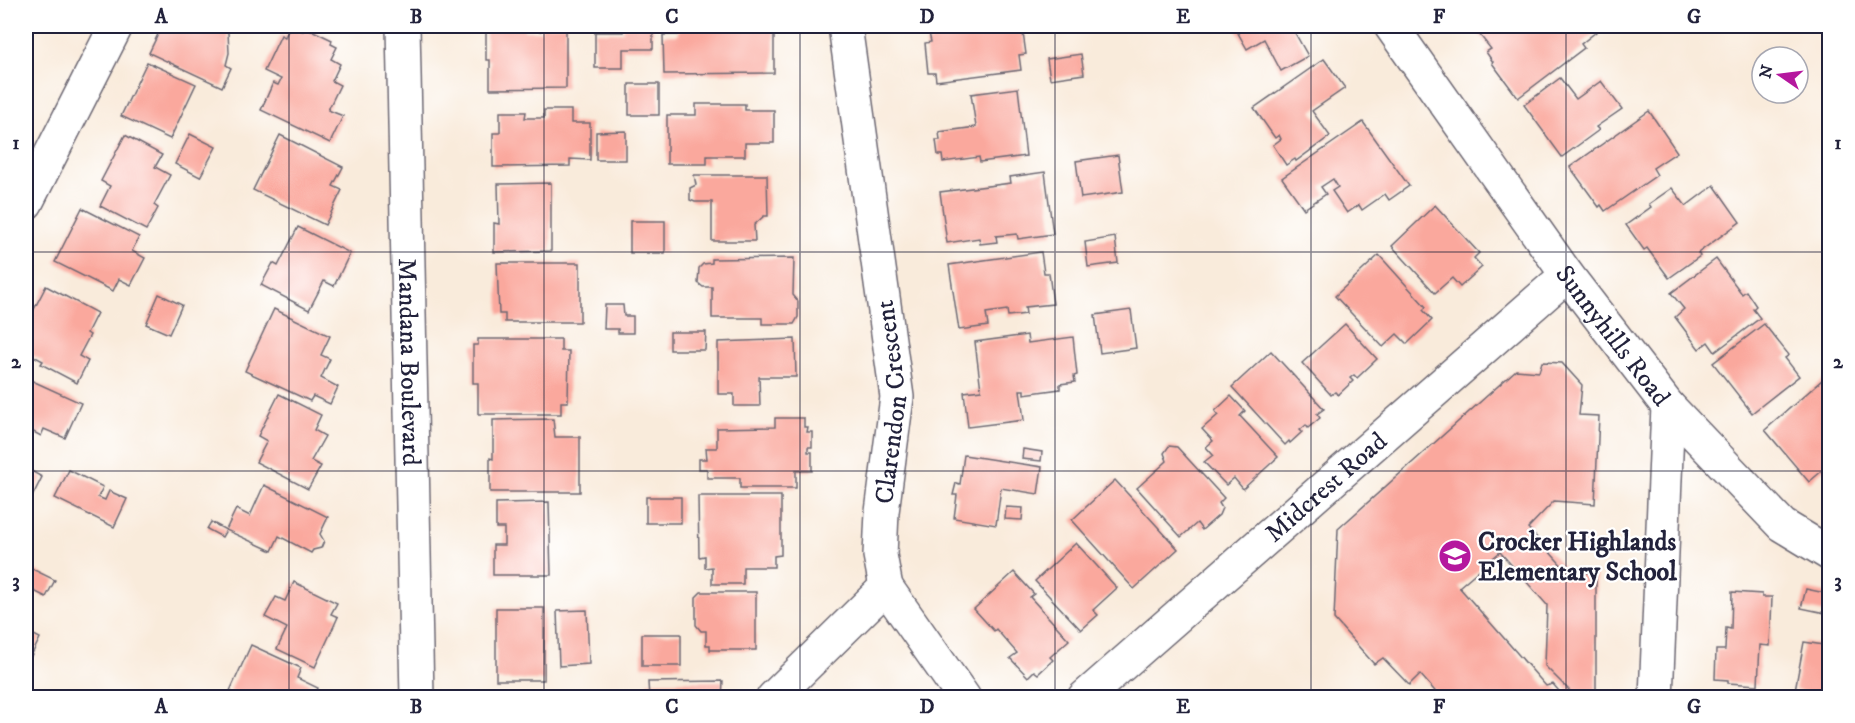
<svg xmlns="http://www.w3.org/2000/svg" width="1855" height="723" font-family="'IM FELL DW Pica',serif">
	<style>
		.building { fill: #faa89d }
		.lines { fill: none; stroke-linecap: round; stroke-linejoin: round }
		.minor-casing { stroke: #6d6873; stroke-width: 36 }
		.tertiary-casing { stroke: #6d6873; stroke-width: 36 }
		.minor { stroke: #fff; stroke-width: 33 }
		.tertiary { stroke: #fff; stroke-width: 33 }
		.grid { fill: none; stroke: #22223b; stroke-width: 1.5; stroke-opacity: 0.55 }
		.labels { text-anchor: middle; stroke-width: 4.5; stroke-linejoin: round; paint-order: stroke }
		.street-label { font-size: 26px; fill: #22223b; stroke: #fff }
		.poi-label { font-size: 26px; font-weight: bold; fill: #22223b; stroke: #fff; text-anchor: start }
		.neatline { fill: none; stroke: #22223b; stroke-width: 2 }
		.grid-label { font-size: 20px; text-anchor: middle; font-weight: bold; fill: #22223b }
	</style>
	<rect width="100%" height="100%" fill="#fff"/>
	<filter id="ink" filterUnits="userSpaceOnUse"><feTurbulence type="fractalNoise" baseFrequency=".0167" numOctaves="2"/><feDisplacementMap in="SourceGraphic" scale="12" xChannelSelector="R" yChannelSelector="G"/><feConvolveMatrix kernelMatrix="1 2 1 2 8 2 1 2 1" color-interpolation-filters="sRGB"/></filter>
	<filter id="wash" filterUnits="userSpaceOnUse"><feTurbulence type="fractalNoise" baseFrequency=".008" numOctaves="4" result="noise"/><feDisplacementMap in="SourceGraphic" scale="24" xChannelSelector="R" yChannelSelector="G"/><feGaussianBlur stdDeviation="1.35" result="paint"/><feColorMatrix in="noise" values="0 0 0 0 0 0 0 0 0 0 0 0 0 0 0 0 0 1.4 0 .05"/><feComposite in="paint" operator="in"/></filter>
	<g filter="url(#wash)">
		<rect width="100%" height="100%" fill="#f9ebdb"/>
		<g id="blocks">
			<!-- building -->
			<g class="building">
				<path d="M 162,26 L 215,26 L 228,32 L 229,53 L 226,65 L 231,68 L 222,87 L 149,53 Z"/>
				<path d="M 290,26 L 303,31 L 305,27 L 332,40 L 331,44 L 337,47 L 331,59 L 340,64 L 332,81 L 340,85 L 328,110 L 343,116 L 330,143 L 261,110 L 273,83 L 278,85 L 281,79 L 264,71 L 281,35 L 285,37 Z"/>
				<path d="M 486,26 L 524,26 L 524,31 L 541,31 L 541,26 L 566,26 L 566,88 L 490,89 L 490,60 L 486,60 Z"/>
				<path d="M 623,26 L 653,26 L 653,49 L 623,49 L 623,68 L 595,68 L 595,32 L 623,32 Z"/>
				<path d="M 678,26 L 774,26 L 774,73 L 664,74 L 663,35 L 678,35 Z"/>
				<path d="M 950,26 L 1022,26 L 1026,54 L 1019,55 L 1021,70 L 936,81 L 935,73 L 928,73 L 925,43 L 931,42 L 929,33 L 950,30 Z"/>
				<path d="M 1234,26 L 1291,26 L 1308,56 L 1281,71 L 1264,39 L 1247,49 Z"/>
				<path d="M 1490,26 L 1591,26 L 1596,32 L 1581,44 L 1584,48 L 1518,98 L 1492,63 L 1493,62 L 1486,52 L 1491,49 L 1479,34 Z"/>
				<path d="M 1081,54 L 1084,74 L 1050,79 L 1047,59 Z"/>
				<path d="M 1324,59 L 1345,88 L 1312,111 L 1330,136 L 1296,161 L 1295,159 L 1286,165 L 1273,145 L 1281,139 L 1279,135 L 1275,138 L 1254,108 Z"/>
				<path d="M 147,62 L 196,84 L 170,139 L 121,116 Z"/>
				<path d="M 1560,78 L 1576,99 L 1601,81 L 1622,109 L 1596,127 L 1599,130 L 1562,157 L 1524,105 Z"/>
				<rect x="629" y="84" width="30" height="31"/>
				<path d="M 1018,88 L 1026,156 L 980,162 L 979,157 L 943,162 L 942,155 L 938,155 L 936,140 L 940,140 L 939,132 L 976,127 L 971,94 Z"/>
				<path d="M 696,104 L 745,104 L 745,110 L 774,110 L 774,143 L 745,143 L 745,156 L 707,156 L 707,164 L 667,164 L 667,115 L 696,115 Z"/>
				<path d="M 544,110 L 571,110 L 571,123 L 590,123 L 590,160 L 570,159 L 570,166 L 493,167 L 493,133 L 500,133 L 500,112 L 526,112 L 525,118 L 544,118 Z"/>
				<path d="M 1649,111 L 1677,152 L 1653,168 L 1657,175 L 1605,211 L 1601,205 L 1599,207 L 1570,167 Z"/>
				<path d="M 1363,122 L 1409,186 L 1389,200 L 1385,194 L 1362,210 L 1359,205 L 1347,213 L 1332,191 L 1338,187 L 1333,179 L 1321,187 L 1326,194 L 1304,209 L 1282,178 Z"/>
				<path d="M 626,131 L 626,160 L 596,160 L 596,132 Z"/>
				<path d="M 190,134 L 216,147 L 200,177 L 175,164 Z"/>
				<path d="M 125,135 L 162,155 L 155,167 L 170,175 L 154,205 L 158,208 L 146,230 L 100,206 L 110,186 L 101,181 Z"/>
				<path d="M 280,135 L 343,167 L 333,186 L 342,190 L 325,225 L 253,190 Z"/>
				<path d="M 1118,155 L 1123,192 L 1081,198 L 1076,161 Z"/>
				<path d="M 1045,172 L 1053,234 L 1018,239 L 1017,234 L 996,236 L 997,242 L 980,244 L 979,238 L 947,243 L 940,192 L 1011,183 L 1010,177 Z"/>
				<path d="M 694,175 L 767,175 L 768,216 L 764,216 L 754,225 L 755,241 L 712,241 L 712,202 L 695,202 L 690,200 L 690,188 L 696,185 Z"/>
				<path d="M 551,183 L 551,251 L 494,252 L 494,223 L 499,224 L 498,184 Z"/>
				<path d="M 1714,185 L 1740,222 L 1698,253 L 1700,256 L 1669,278 L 1647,248 L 1644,250 L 1626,225 L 1651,207 L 1649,204 L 1672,188 L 1686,206 Z"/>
				<path d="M 1435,205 L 1479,253 L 1474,258 L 1482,267 L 1460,287 L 1452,278 L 1435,293 L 1392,246 Z"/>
				<path d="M 82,208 L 139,237 L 132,251 L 145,258 L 131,285 L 119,279 L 113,291 L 55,262 Z"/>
				<rect x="630" y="221" width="35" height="32"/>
				<path d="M 298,227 L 350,253 L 334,286 L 324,281 L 309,310 L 261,285 L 273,263 L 278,266 Z"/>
				<path d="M 1115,237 L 1118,263 L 1088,267 L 1085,242 Z"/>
				<path d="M 1041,252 L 1044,273 L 1049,273 L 1053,304 L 1025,307 L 1026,314 L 1008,316 L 1007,310 L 986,313 L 988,326 L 959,330 L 949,265 Z"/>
				<path d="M 1379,255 L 1426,307 L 1423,310 L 1432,320 L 1407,344 L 1397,334 L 1383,347 L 1335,296 Z"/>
				<path d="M 794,258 L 793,295 L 798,301 L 798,317 L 794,324 L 762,324 L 762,318 L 712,318 L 712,287 L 703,287 L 698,283 L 699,268 L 703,264 L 712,263 L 712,259 Z"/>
				<path d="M 1716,259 L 1742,294 L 1746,291 L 1756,306 L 1753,309 L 1760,318 L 1715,352 L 1708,342 L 1699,349 L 1675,317 L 1684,309 L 1671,293 Z"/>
				<path d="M 497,263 L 580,263 L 580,322 L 505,322 L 505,314 L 499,314 Z"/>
				<path d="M 46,286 L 97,313 L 87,333 L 90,335 L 79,356 L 88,361 L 77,383 L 41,364 L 43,361 L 26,352 L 26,325 Z"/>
				<path d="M 159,294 L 182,305 L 169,334 L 146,324 Z"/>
				<path d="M 605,305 L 623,305 L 624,316 L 633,316 L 633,333 L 618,333 L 618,329 L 604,329 Z"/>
				<path d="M 274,309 L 330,336 L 321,355 L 330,359 L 321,378 L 338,387 L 330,404 L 313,396 L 310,401 L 245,371 Z"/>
				<path d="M 1131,310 L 1136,348 L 1100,353 L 1095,315 Z"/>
				<path d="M 1345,324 L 1377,359 L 1357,378 L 1354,375 L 1350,378 L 1353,381 L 1338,395 L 1335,392 L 1331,395 L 1302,363 Z"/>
				<path d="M 1764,324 L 1789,355 L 1785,358 L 1799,376 L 1752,413 L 1713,363 Z"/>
				<path d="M 670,332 L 706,332 L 705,350 L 670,350 Z"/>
				<path d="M 1027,335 L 1028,343 L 1073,337 L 1077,375 L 1074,376 L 1075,382 L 1060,384 L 1060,389 L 1024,394 L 1024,390 L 1020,390 L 1024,420 L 968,427 L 964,392 L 981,390 L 975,342 Z"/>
				<path d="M 478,339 L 561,339 L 561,351 L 569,351 L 568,402 L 561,402 L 561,414 L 478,414 L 478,383 L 473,383 L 473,345 L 478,345 Z"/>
				<path d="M 795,339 L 796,377 L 759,377 L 760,406 L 734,406 L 734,394 L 718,394 L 718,342 Z"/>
				<path d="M 1271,351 L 1324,409 L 1317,414 L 1320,418 L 1308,428 L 1306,425 L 1300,430 L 1302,432 L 1290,443 L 1289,441 L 1285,445 L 1232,387 Z"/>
				<path d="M 1542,362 L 1562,363 L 1582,385 L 1579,415 L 1599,416 L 1595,504 L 1554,501 L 1528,528 L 1565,569 L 1596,574 L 1596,698 L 1577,698 L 1545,666 L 1547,605 L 1500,552 L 1459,587 L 1546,686 L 1553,684 L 1565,698 L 1441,698 L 1420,674 L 1409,685 L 1383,658 L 1374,664 L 1334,619 L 1338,529 L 1516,370 L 1539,372 Z"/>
				<path d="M 1830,373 L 1830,464 L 1809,482 L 1765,430 Z"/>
				<path d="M 26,378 L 81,403 L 65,438 L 44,429 L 41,436 L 26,428 Z"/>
				<path d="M 279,394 L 321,415 L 314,430 L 325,436 L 311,461 L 321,466 L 308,489 L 256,462 L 267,441 L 258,436 Z"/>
				<path d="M 1231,396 L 1245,411 L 1240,416 L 1278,457 L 1243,489 L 1234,478 L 1226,485 L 1204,462 L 1213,455 L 1206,447 L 1213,441 L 1202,429 L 1218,415 L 1215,411 Z"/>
				<path d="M 775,418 L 804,418 L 804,427 L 808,427 L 807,432 L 812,432 L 812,447 L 808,447 L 808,452 L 812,452 L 812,471 L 796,471 L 796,488 L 740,488 L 740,478 L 707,478 L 707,469 L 699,469 L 699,459 L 707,459 L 706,448 L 717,448 L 717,428 L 775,427 Z"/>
				<path d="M 553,419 L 555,437 L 580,437 L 580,492 L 490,492 L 490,458 L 493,459 L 493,420 Z"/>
				<path d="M 1169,446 L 1177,447 L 1224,498 L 1219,503 L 1222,508 L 1219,515 L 1202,530 L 1197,523 L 1181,537 L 1137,488 L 1167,461 L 1164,453 Z"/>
				<path d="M 1023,449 L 1042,452 L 1041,461 L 1022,459 Z"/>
				<path d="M 964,455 L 1042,467 L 1038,494 L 1001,488 L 996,525 L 954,518 L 957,495 L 953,495 L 956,483 L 960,484 Z"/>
				<path d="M 26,468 L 42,477 L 32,497 L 26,494 Z"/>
				<path d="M 69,470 L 103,487 L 98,497 L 105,500 L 109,491 L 127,499 L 114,527 L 55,498 Z"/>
				<path d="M 1115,480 L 1178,549 L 1134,589 L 1072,520 Z"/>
				<path d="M 264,485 L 328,517 L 320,534 L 324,541 L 321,548 L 313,550 L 311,553 L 279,536 L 272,551 L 226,530 L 236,509 L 250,516 Z"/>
				<path d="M 698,496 L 781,496 L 781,555 L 774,556 L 774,567 L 743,567 L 743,584 L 712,584 L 712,567 L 705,568 L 705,556 L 699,557 Z"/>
				<rect x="646" y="497" width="35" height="26"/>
				<path d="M 549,502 L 551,575 L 493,575 L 493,545 L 504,545 L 504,528 L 496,528 L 496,503 Z"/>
				<path d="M 1006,507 L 1023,508 L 1022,520 L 1005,519 Z"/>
				<path d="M 211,522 L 226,530 L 222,537 L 207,529 Z"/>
				<path d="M 1076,543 L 1117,588 L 1093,610 L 1098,615 L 1081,630 L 1035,581 Z"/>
				<path d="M 26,558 L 29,560 L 26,566 L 55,580 L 46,597 L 30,589 L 26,598 Z"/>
				<path d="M 1014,572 L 1034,594 L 1030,597 L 1069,640 L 1050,657 L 1053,660 L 1038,674 L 1034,671 L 1028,677 L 1010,658 L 1017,653 L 996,629 L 994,631 L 974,609 Z"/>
				<path d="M 294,582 L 337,603 L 331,614 L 338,617 L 315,667 L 277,649 L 287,628 L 265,617 L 276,597 L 285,601 Z"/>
				<path d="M 1806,589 L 1830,594 L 1830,614 L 1801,608 Z"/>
				<path d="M 701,592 L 756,592 L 756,650 L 710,650 L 710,645 L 706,645 L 706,631 L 701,631 L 696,625 L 696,597 Z"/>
				<path d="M 1732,592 L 1762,594 L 1762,597 L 1772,597 L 1770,646 L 1760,645 L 1758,685 L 1728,683 L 1728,680 L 1715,679 L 1716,650 L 1725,650 L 1726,628 L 1731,629 Z"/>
				<rect x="496" y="608" width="48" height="72"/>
				<path d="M 587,610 L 589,664 L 559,666 L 557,611 Z"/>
				<path d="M 26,631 L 40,638 L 26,666 Z"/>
				<rect x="642" y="634" width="39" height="32"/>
				<path d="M 1804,642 L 1830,646 L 1830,696 L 1795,690 Z"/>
				<path d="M 251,645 L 301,668 L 297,678 L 318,688 L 314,698 L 242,698 L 230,691 Z"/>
				<path d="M 723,681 L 722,698 L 649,698 L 648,682 Z"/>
			</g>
		</g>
	</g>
	<g filter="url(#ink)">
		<use href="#blocks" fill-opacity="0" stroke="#6d6873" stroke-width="1.5"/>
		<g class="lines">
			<!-- minor casing -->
			<g class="minor-casing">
				<g id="minor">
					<path id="s1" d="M 1391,26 L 1567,275 L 1668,406 L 1656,698"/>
					<path d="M 26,203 L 116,26"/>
					<path d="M 1668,406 L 1782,525 L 1830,554"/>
					<path d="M 886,587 L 964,698"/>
					<path id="s2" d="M 773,698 L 886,587 L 880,555 L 882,512 L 897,397 L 845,26"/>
					<path id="s3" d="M 1084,698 L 1567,275"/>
				</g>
			</g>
			<!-- tertiary casing -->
			<g class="tertiary-casing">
				<g id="tertiary">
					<path id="s4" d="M 403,26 L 417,698"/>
				</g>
			</g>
			<!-- minor -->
			<use href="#minor" class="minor"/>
			<!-- tertiary -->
			<use href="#tertiary" class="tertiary"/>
		</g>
	</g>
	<!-- grid -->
	<path class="grid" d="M 289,26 L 289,698M 544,26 L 544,698M 800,26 L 800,698M 1055,26 L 1055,698M 1311,26 L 1311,698M 1566,26 L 1566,698M 26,252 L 1830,252M 26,471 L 1830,471"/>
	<!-- icons -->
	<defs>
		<g id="school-disc" transform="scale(1.725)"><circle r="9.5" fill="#b5179e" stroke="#fff"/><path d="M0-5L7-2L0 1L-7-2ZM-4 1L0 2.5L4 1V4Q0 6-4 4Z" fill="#fff"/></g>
	</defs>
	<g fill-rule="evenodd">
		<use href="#school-disc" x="1455" y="556"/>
	</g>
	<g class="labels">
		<!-- street labels -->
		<g class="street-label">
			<text dy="9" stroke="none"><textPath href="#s1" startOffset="381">Sunnyhills Road</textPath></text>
			<text dy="9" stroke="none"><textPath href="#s4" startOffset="336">Mandana Boulevard</textPath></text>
			<text dy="9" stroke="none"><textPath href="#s2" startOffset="345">Clarendon Crescent</textPath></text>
			<text dy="9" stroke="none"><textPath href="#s3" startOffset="321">Midcrest Road</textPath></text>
		</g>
		<!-- poi labels -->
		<g class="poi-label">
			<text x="1478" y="550">Crocker Highlands<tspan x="1478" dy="30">Elementary School</tspan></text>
		</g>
	</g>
	<!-- margin -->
	<rect width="1855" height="723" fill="none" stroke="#fff" stroke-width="66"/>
	<!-- north arrow -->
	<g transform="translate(1780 75) rotate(284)"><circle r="28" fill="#ffffff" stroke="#a7a7b1" stroke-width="1.5"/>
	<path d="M0-4.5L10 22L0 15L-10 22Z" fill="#b5179e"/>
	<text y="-9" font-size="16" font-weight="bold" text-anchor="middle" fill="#22223b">N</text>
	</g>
	<rect x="33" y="33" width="1789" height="657" class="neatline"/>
	<g class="grid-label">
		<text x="161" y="23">A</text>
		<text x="416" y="23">B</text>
		<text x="672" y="23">C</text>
		<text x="927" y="23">D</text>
		<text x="1183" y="23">E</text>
		<text x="1439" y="23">F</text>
		<text x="1694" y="23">G</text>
		<text x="16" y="149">1</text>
		<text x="1838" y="149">1</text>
		<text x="16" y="368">2</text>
		<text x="1838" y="368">2</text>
		<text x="16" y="587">3</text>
		<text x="1838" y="587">3</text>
		<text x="161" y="713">A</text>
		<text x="416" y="713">B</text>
		<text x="672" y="713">C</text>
		<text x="927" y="713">D</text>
		<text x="1183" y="713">E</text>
		<text x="1439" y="713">F</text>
		<text x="1694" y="713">G</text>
	</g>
</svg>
